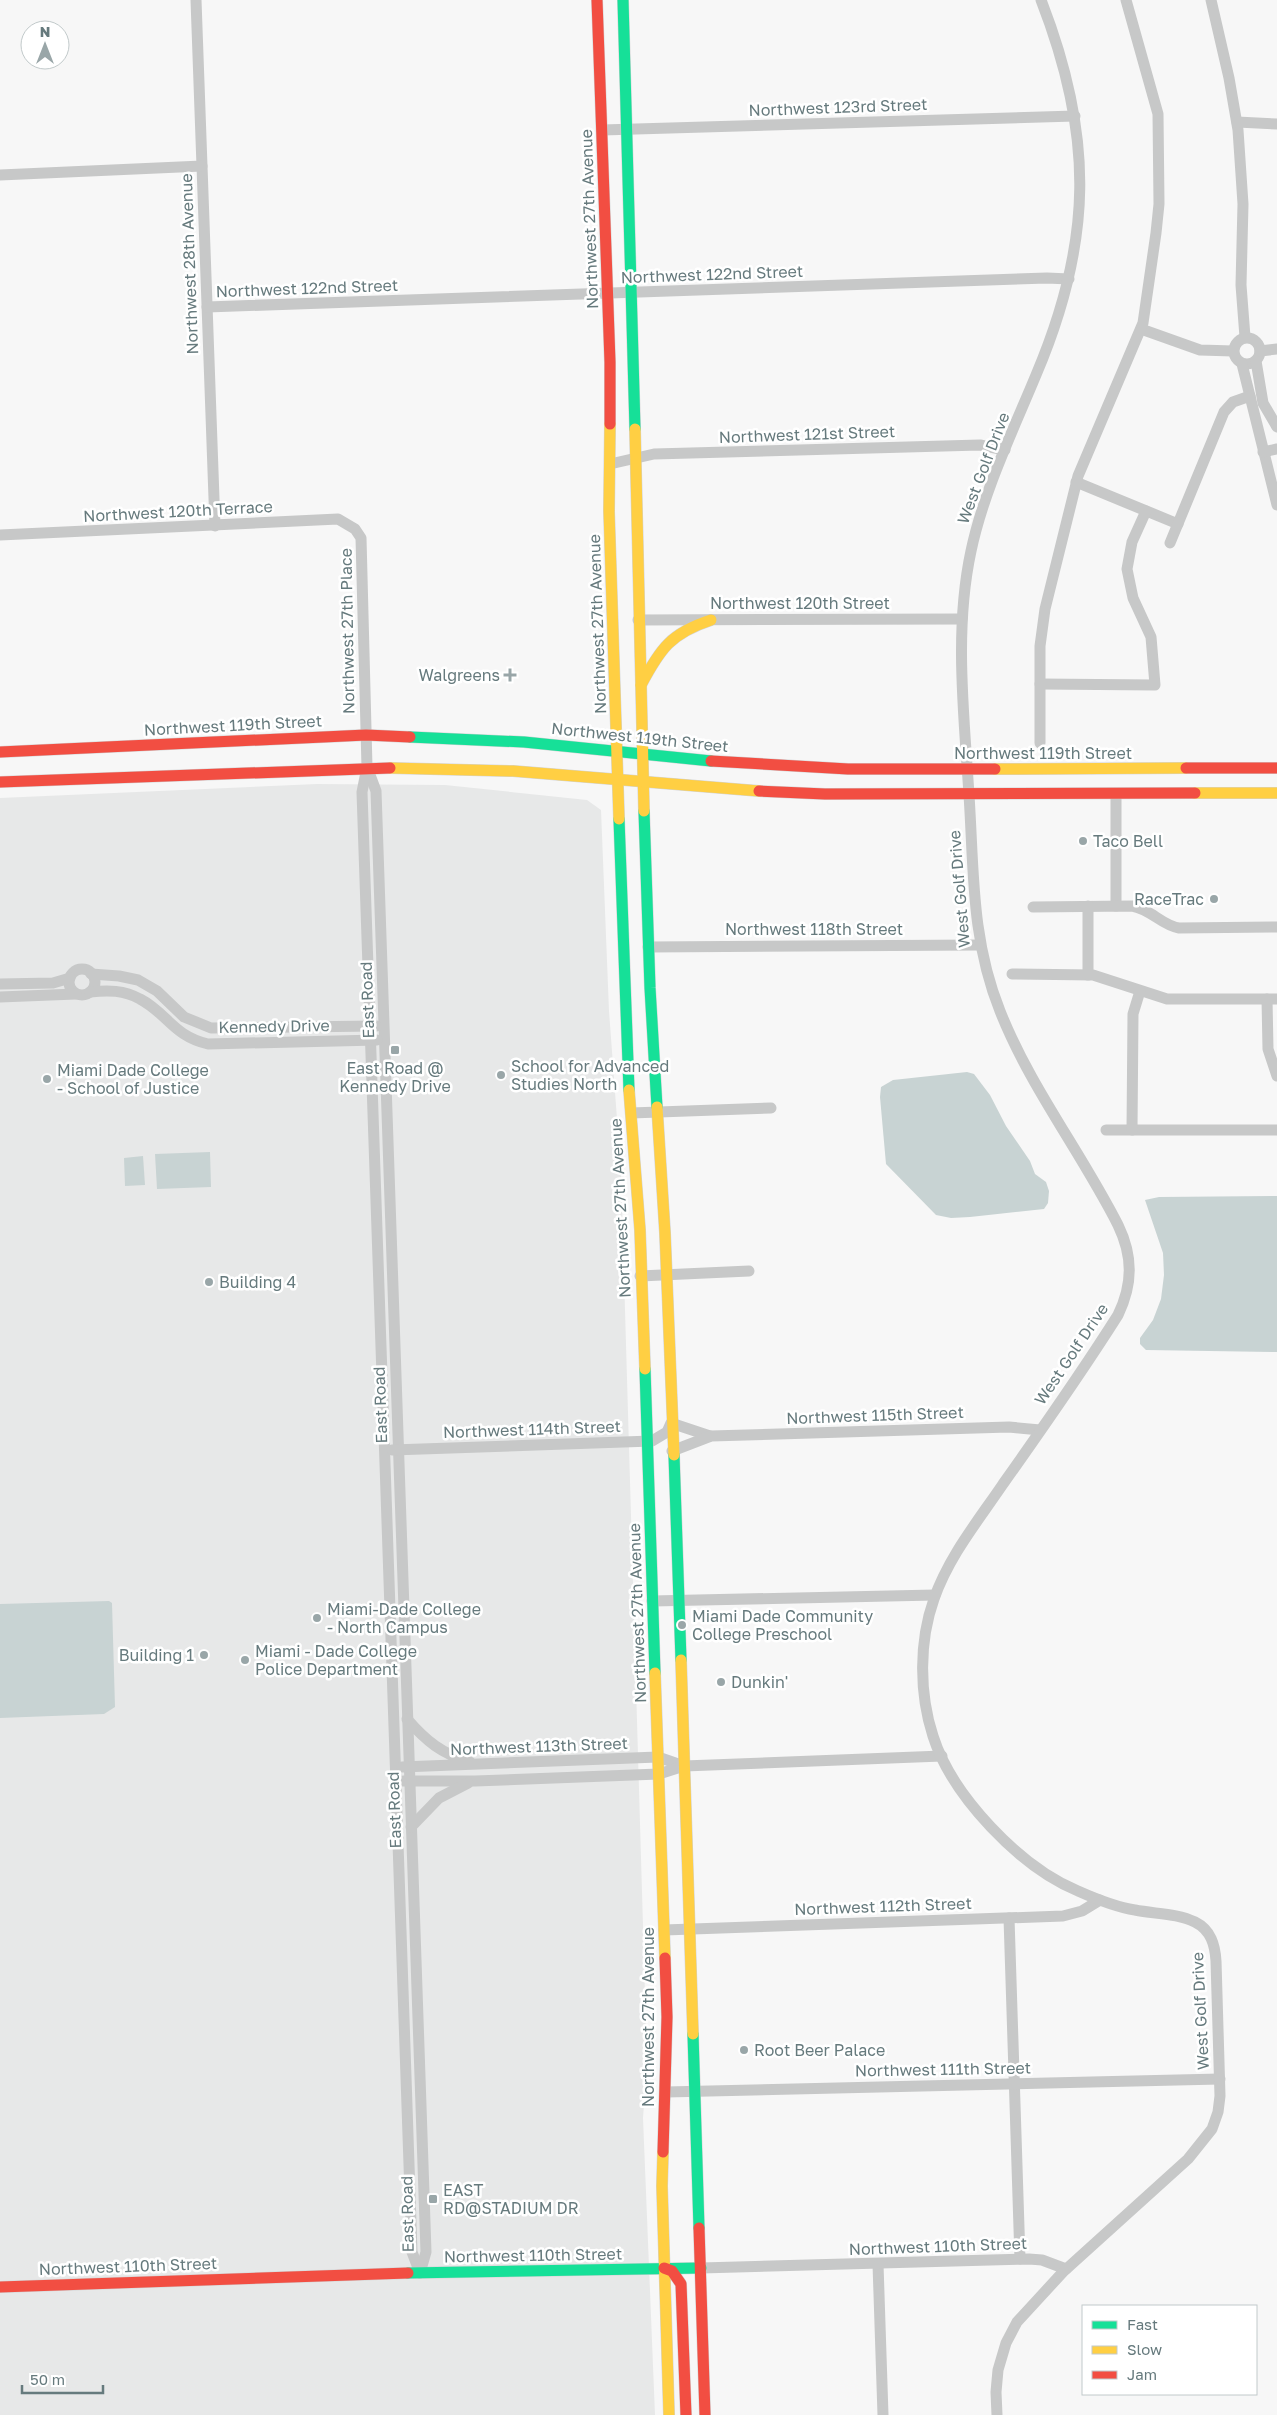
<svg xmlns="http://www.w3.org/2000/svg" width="1277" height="2415" font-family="'Golos Text',sans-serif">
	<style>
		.built { fill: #e7e8e8 }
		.water { fill: #c8d3d3 }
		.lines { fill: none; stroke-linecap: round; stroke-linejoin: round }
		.fast-casing { stroke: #d2d3d4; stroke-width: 12 }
		.slow-casing { stroke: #d2d3d4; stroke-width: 12 }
		.jam-casing { stroke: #d2d3d4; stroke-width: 12 }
		.street { stroke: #c7c8c8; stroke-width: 11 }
		.fast { stroke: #16e098; stroke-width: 11 }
		.slow { stroke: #ffcf43; stroke-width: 11 }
		.jam { stroke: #f24e42; stroke-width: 11 }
		.poi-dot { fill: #99a6a8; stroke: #fff; stroke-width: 2 }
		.labels { text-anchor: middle; stroke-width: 5; stroke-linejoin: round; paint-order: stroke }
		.street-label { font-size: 16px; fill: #667a7d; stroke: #fff }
		.poi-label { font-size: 16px; fill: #667a7d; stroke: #fff; text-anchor: start }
	</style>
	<rect width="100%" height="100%" fill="#f7f7f7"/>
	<!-- built -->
	<path class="built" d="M 317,784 L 445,785 L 587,800 L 601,810 L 609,1011 L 621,1173 L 647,2063 L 643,2118 L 655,2415 L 0,2415 L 0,798 Z"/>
	<!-- water -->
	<g class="water">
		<path d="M 967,1072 L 974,1074 L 990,1095 L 1006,1126 L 1030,1161 L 1035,1174 L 1046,1182 L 1049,1191 L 1048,1203 L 1044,1209 L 970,1217 L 951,1218 L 936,1215 L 886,1164 L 880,1097 L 881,1087 L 893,1080 Z"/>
		<path d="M 210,1152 L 211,1187 L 157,1189 L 155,1154 Z"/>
		<path d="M 143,1156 L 145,1185 L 125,1186 L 124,1158 Z"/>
		<path d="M 1277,1196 L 1277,1352 L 1146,1350 L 1140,1344 L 1140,1338 L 1153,1320 L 1161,1299 L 1164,1275 L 1163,1253 L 1145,1200 L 1159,1197 Z"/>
		<path d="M 109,1601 L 112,1603 L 115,1707 L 104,1714 L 0,1718 L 0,1604 Z"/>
	</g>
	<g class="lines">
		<!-- fast casing -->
		<g class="fast-casing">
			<g id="fast">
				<path d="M 623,0 L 635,429"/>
				<path d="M 410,737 L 524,742 L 711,761"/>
				<path d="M 644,811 L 650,988 L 657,1107"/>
				<path d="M 619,819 L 629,1090"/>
				<path d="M 645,1369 L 655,1673"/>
				<path d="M 674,1455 L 681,1660"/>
				<path d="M 693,2034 L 699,2228"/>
				<path d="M 408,2273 L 701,2268"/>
			</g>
		</g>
		<!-- slow casing -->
		<g class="slow-casing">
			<g id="slow">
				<path d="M 610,424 L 609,511 L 619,819"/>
				<path d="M 635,429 L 644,811"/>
				<path d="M 641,685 C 660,649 671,633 711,620"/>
				<path d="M 390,768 L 513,771 L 759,791"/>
				<path d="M 995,769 L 1186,768"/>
				<path d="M 1195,793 L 1277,793"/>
				<path d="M 629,1090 L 640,1230 L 645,1369"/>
				<path d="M 657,1107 L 665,1233 L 674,1455"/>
				<path d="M 681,1660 L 693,2034"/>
				<path d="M 655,1673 L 665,1958"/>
				<path d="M 663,2152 L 662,2186 L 669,2415"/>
			</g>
		</g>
		<!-- jam casing -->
		<g class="jam-casing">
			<g id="jam">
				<path d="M 597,0 L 610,362 L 610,424"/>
				<path d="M 0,752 L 366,735 L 410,737"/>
				<path d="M 711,761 L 848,769 L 995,769"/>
				<path d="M 1186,768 L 1277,768"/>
				<path d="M 0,782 L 390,768"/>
				<path d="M 759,791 L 825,794 L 1195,793"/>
				<path d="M 663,2152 L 667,2017 L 665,1958"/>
				<path d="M 699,2228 L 705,2415"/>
				<path d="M 664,2268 L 672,2271 L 681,2284 L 686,2415"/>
				<path d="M 0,2287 L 408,2273"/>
			</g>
		</g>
		<!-- street -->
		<g class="street">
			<path d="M 196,0 L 215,526"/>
			<path d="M 1211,0 L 1229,78 L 1238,130 L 1243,204 L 1241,285 L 1245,337"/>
			<path d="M 1237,122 L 1277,124"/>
			<path d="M 602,130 L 1075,116"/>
			<path d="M 0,175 L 202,166"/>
			<path d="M 207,307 L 1047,278 L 1069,279"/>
			<path d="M 1141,329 L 1200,350 L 1233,351"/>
			<circle cx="1247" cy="351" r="13"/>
			<path d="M 1260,351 L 1277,349"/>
			<path d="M 1256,361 L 1263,403 L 1277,427"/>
			<path d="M 1242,364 L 1277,505"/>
			<path d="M 1263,452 L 1277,449"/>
			<path d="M 610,464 L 654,454 L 980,445 L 1005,450"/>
			<path d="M 1076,482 L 1178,524"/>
			<path d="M 0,535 L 338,519 L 355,529 L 361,538 L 367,767 L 362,792 L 412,2252 L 420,2273"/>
			<path d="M 1170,543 L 1224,412 L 1233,402 L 1250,396"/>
			<path d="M 638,620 L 962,619"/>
			<path d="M 1040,684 L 1155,685 L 1151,637 L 1133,598 L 1127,569 L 1132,542 L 1146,511"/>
			<path d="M 1040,743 L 1040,646 L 1045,609 L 1078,476 L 1143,323 L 1156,233 L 1159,204 L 1158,114 L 1126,0"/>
			<path d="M 367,767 L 376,791 L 426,2252 L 420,2273"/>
			<path d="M 1116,794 L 1116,906"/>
			<path d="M 1033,907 L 1132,906 C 1151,909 1161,925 1179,928 L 1277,927"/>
			<path d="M 648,947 L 979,945"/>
			<circle cx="82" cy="982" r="13"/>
			<path d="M 91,974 L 119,976 L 138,980 L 157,991 L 184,1017 L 211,1028 L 377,1026"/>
			<path d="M 1012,974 L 1093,975 L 1167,999 L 1277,999"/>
			<path d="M 1088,975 L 1088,906"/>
			<path d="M 0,984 L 53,983 L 70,978"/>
			<path d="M 90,992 C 108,990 124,990 140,999 C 167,1013 173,1036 208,1044 L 377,1040"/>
			<path d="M 0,997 L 76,994"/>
			<path d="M 1267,999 L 1268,1049 L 1277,1076"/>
			<path d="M 631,1113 L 771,1108"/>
			<path d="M 1106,1130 L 1277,1130"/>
			<path d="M 1132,1130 L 1133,1014 L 1140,991"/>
			<path d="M 640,1276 L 749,1271"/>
			<path d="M 392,1450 L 652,1441 L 667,1432 L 671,1423 L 710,1436"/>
			<path d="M 672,1451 L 711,1436 L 1009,1427 L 1040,1430"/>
			<path d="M 652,1601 L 935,1595"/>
			<path d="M 407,1719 C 426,1741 442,1754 470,1762"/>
			<path d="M 402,1767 L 658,1757 L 684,1766"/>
			<path d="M 403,1781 L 475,1781 L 659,1774 L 684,1766 L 942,1756"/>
			<path d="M 411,1827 L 439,1798 L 468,1783"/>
			<path d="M 1009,1918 L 1020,2259"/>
			<path d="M 664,1930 L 1063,1916 L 1082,1911 L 1100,1900"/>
			<path d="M 666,2092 L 1220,2079"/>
			<path d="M 878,2264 L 883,2415"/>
			<path d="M 701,2268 L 1029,2259 L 1042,2260 L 1066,2269"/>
			<path d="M 997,2415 L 996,2392 L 998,2370 L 1006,2343 L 1017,2322 L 1063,2272 L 1188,2159 L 1212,2129 L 1218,2112 L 1220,2096 L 1216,1961 C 1215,1945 1211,1930 1195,1922 C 1177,1913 1154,1914 1135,1910 C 1115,1907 1096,1899 1078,1891 C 1020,1867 952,1796 933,1736 C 919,1693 919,1641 934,1599 C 949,1556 978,1521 1003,1484 C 1042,1429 1082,1372 1118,1315 C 1133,1284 1133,1256 1118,1225 C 1081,1152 1030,1087 1000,1011 C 971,939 974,871 969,795 C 964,714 954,630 971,551 C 984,490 1012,433 1036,375 C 1093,241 1094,136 1041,0"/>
		</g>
		<!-- fast -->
		<use href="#fast" class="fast"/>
		<!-- slow -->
		<use href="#slow" class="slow"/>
		<!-- jam -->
		<use href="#jam" class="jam"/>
	</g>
	<!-- markers -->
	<g class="poi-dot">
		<path d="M507.5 667.5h5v5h5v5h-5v5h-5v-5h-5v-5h5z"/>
		<circle cx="1083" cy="841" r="5"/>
		<circle cx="1214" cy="899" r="5"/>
		<rect x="390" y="1045" width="10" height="10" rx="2.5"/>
		<circle cx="501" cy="1075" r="5"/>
		<circle cx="47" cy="1079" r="5"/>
		<circle cx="209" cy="1282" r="5"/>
		<circle cx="317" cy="1618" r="5"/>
		<circle cx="682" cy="1625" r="5"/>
		<circle cx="204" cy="1655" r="5"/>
		<circle cx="245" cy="1660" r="5"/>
		<circle cx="721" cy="1682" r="5"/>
		<circle cx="744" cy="2050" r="5"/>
		<rect x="428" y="2194" width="10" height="10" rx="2.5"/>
	</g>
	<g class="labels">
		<!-- street labels -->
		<g class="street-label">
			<text transform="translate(838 107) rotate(-2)" y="6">Northwest 123rd Street</text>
			<text transform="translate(589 219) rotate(-92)" y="6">Northwest 27th Avenue</text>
			<text transform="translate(189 264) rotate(-92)" y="6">Northwest 28th Avenue</text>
			<text transform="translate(712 274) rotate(-2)" y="6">Northwest 122nd Street</text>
			<text transform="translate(307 288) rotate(-2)" y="6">Northwest 122nd Street</text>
			<text transform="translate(807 434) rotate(-2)" y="6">Northwest 121st Street</text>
			<text transform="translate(983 468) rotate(-69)" y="6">West Golf Drive</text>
			<text transform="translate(178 511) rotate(-3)" y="6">Northwest 120th Terrace</text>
			<text x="800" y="609">Northwest 120th Street</text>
			<text transform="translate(597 624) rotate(-92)" y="6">Northwest 27th Avenue</text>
			<text transform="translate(347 631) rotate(-91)" y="6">Northwest 27th Place</text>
			<text transform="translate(233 725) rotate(-3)" y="6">Northwest 119th Street</text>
			<text transform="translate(640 737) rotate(6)" y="6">Northwest 119th Street</text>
			<text x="1043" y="759">Northwest 119th Street</text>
			<text transform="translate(959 889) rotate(-95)" y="6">West Golf Drive</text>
			<text x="814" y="935">Northwest 118th Street</text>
			<text transform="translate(367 1000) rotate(-92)" y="6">East Road</text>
			<text transform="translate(274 1026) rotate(-1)" y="6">Kennedy Drive</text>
			<text transform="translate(620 1208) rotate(-93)" y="6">Northwest 27th Avenue</text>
			<text transform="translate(1071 1354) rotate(-56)" y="6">West Golf Drive</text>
			<text transform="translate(380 1405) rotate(-92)" y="6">East Road</text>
			<text transform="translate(875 1415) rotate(-2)" y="6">Northwest 115th Street</text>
			<text transform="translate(532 1429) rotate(-2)" y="6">Northwest 114th Street</text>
			<text transform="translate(637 1613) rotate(-92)" y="6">Northwest 27th Avenue</text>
			<text transform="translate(539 1746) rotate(-2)" y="6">Northwest 113th Street</text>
			<text transform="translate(394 1810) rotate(-92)" y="6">East Road</text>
			<text transform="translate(883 1906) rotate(-2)" y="6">Northwest 112th Street</text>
			<text transform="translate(1200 2011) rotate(-93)" y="6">West Golf Drive</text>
			<text transform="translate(648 2017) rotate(-90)" y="6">Northwest 27th Avenue</text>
			<text transform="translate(943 2069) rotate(-1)" y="6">Northwest 111th Street</text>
			<text transform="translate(407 2214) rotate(-91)" y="6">East Road</text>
			<text transform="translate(938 2246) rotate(-2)" y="6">Northwest 110th Street</text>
			<text transform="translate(533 2255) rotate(-1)" y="6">Northwest 110th Street</text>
			<text transform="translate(128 2266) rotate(-2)" y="6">Northwest 110th Street</text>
		</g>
		<!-- poi labels -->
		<g class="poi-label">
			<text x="500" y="681" text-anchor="end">Walgreens</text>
			<text x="1093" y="847">Taco Bell</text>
			<text x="1204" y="905" text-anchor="end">RaceTrac</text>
			<text x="511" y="1072">School for Advanced<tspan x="511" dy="18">Studies North</tspan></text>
			<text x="395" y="1074" text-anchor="middle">East Road @<tspan x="395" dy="18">Kennedy Drive</tspan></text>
			<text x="57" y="1076">Miami Dade College<tspan x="57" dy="18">- School of Justice</tspan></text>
			<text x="219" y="1288">Building 4</text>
			<text x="327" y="1615">Miami-Dade College<tspan x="327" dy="18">- North Campus</tspan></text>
			<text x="692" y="1622">Miami Dade Community<tspan x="692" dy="18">College Preschool</tspan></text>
			<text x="255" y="1657">Miami - Dade College<tspan x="255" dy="18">Police Department</tspan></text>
			<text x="194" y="1661" text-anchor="end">Building 1</text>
			<text x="731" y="1688">Dunkin'</text>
			<text x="754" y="2056">Root Beer Palace</text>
			<text x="443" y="2196">EAST<tspan x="443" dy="18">RD@STADIUM DR</tspan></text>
		</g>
	</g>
	<!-- legend -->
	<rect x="1082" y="2305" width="175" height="90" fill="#ffffff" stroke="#c2cacb"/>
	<rect x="1092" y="2321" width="25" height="8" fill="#16e098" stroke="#c2cacb"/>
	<text x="1127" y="2330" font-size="15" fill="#667a7d">Fast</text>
	<rect x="1092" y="2346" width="25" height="8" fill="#ffcf43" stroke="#c2cacb"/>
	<text x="1127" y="2355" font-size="15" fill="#667a7d">Slow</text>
	<rect x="1092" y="2371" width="25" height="8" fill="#f24e42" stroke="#c2cacb"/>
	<text x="1127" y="2380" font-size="15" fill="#667a7d">Jam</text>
	<!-- north arrow -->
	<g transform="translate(45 45)"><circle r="24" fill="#ffffff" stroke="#c2cacb"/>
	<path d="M0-4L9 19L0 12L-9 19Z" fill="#99a6a8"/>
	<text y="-8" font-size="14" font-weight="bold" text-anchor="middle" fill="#667a7d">N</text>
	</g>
	<!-- scale -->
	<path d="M22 2385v8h81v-8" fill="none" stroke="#667a7d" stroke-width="2.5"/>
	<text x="30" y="2385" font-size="15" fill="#667a7d" stroke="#ffffff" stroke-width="4" paint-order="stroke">50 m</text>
</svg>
